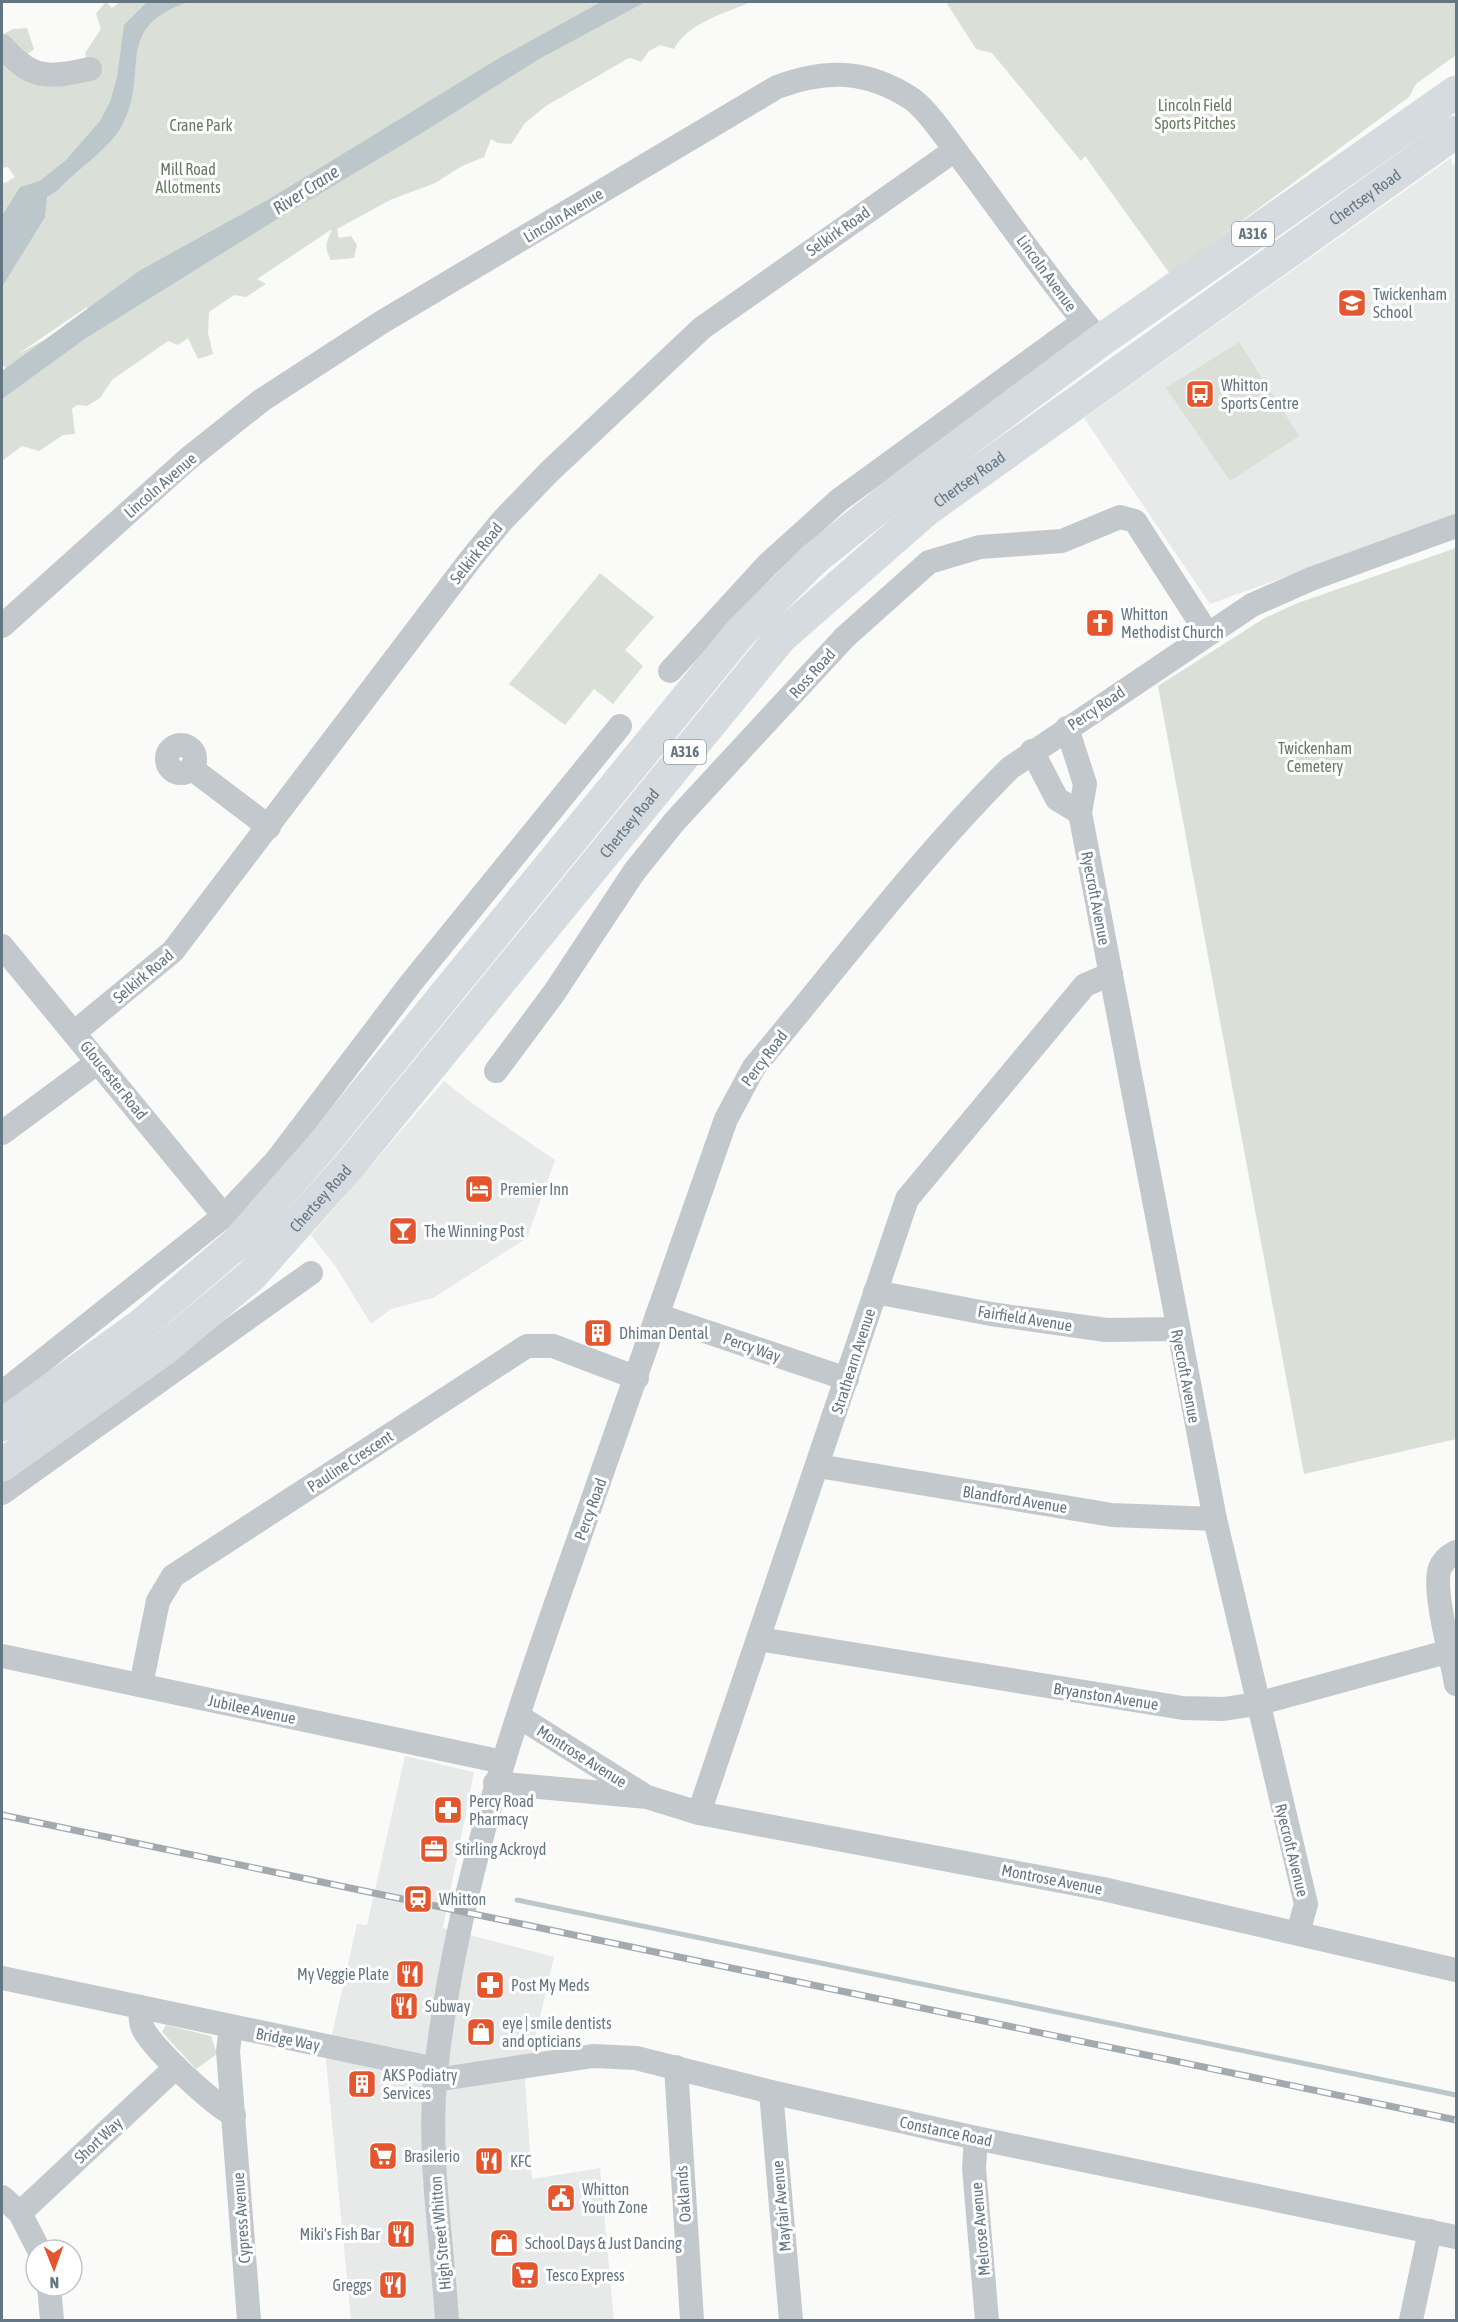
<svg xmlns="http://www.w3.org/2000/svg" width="1458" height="2322" font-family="'Asap Condensed',sans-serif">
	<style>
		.built { fill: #e8e9e9 }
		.green { fill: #dadfd7; fill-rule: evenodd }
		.water { fill: #bbc7cb }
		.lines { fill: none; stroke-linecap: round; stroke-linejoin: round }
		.stream { stroke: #bbc7cb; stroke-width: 5 }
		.minor { stroke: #c3c8cc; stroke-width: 24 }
		.highway { stroke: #d6dbdf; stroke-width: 33 }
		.rail-casing { stroke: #a2aab0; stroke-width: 7 }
		.rail { stroke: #fff; stroke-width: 4.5; stroke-dasharray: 14; stroke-linecap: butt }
		.labels { text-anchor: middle; stroke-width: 6; stroke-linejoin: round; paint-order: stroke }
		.shield { fill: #fff; stroke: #939fa8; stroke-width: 1.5 }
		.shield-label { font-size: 15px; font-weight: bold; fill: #657683 }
		.park-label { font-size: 16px; fill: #687a64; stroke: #fff }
		.street-label { font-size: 16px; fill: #657683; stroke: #fff }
		.poi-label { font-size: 16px; fill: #657683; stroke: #fff; text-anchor: start }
		.water-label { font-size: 18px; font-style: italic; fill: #60757c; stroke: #fff }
	</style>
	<rect width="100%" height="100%" fill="#fafaf8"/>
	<!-- built -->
	<g class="built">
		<path d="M 1451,158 L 1452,166 L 1456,163 L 1456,516 L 1210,604 L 1084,418 Z"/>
		<path d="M 444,1081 L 473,1104 L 555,1160 L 527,1238 L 433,1298 L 391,1309 L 371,1324 L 336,1267 L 311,1235 Z"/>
		<path d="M 405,1756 L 474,1772 L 443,1928 L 554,1957 L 525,2081 L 532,2179 L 600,2168 L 614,2320 L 351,2320 L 326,2061 L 357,1924 L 367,1925 Z"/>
	</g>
	<!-- green -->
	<g class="green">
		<path d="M 106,2 L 112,8 L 120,2 L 751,2 C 726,13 687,23 674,49 L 660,45 L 649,51 L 641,62 L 631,58 L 627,59 L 546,106 L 525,123 L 511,144 L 498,143 L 491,139 L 484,157 L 462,166 L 435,183 L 390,200 L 337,229 L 339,238 L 351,236 L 357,245 L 354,258 L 331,260 C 323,246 327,242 332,229 L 257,279 L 266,284 L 246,297 L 234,295 L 209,312 L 208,333 L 213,354 L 198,359 L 188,338 L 178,345 L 168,341 L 112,380 L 100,398 L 87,406 L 77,405 L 72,409 L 75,434 L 63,435 L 39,451 L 22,446 L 2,461 L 2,374 L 8,369 L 2,365 L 2,182 L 5,183 L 15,177 L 8,167 L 2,168 L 2,35 L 13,29 L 27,28 L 34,49 L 20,61 L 29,69 L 76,62 L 86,57 L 85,53 L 101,29 L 96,13 ZM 87,307 L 88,312 L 57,333 L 18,354 Z"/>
		<path d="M 946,2 L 1456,2 L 1456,55 L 1416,84 L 1409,97 L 1170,274 L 1085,156 L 1081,161 L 992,53 L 976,49 Z"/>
		<path d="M 1239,342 L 1299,436 L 1230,481 L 1166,388 Z"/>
		<path d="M 1456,548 L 1456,1439 L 1304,1474 L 1158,686 L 1263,619 L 1295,604 Z"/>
		<path d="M 600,573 L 654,617 L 625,650 L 643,666 L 613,704 L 594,689 L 565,725 L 509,684 Z"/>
		<path d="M 166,2025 L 211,2036 L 217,2054 L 196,2069 L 162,2032 Z"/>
	</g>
	<!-- water -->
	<g class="water">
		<path d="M 147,2 L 188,2 C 109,29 153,74 120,129 C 108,149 75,171 58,190 L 47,197 L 45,217 L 2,287 L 2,216 L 20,187 L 40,181 L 66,160 L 100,121 L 110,102 L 117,78 L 124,25 Z"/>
		<path d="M 601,2 L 645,2 L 539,59 L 422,133 L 274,221 L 86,338 L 2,399 L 2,371 L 139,271 L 271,198 L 501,57 Z"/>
	</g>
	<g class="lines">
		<!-- stream -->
		<path class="stream" d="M 517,1900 L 1456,2095"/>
		<!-- minor -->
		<g class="minor">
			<path d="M 2,46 C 32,80 47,78 90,69"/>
			<path d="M 2,626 L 189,458 L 262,400 L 382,322 L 777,87 C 826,69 866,69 912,99 C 927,109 952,146 964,162 C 1009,222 1052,285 1100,341"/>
			<path d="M 670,671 L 767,565 L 839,500 L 1083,322"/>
			<path d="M 1067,728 L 1085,784 L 1080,813 L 1215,1519 L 1306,1904 L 1298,1933"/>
			<circle cx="181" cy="759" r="14"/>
			<path d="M 1032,751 L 1057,799 L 1080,813"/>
			<path d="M 191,768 L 269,827"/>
			<path d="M 2,946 L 224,1216"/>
			<path d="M 75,1032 L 173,951 L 470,560 L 501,522 L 549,472 L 702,328 L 955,150"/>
			<path d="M 496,1071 L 554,993 L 634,872 L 675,821 L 845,637 L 929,562 L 980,547 L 1062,541 L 1120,517 L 1135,521 L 1207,633"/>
			<path d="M 2,1133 L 98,1062"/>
			<path d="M 875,1292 L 991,1314 L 1106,1330 L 1177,1329"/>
			<path d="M 657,1315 L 847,1379"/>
			<path d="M 2,1393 L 224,1216 L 276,1161 L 411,983 L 620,726"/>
			<path d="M 818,1466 L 1112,1515 L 1215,1519"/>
			<path d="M 2,1493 L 311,1273"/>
			<path d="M 1456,1552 C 1450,1555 1443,1561 1440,1568 C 1432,1590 1452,1659 1456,1684"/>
			<path d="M 759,1639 L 1183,1708 L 1223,1709 L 1257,1704 L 1450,1651"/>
			<path d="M 2,1656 L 503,1762"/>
			<path d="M 141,1685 L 158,1601 L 173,1576 L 527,1346 L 553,1346 L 637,1378"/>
			<path d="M 518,1716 L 642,1794"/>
			<path d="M 495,1783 L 647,1797 L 699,1813 L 1103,1889 L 1456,1970"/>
			<path d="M 699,1813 L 907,1199 L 1085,985 L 1111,974"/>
			<path d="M 2,1978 L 436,2069"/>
			<path d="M 140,2007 C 141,2013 140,2020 142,2026 C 148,2045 215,2106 234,2115"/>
			<path d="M 231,2027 L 228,2051 L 249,2320"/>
			<path d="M 676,2067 L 692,2320"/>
			<path d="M 435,2080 L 593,2056 L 636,2058 L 771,2092 L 976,2138 L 1456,2237"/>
			<path d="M 771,2092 L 791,2320"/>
			<path d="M 976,2138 L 974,2168 L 987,2320"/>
			<path d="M 2,2197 L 20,2213 L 39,2250"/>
			<path d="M 20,2213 L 176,2067"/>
			<path d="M 49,2286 L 52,2320"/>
			<path d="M 447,2320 C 442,2238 427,2153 436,2070 C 457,1882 520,1704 583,1527 C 632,1391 679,1255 726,1119 L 754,1067 C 838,967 917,861 1010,768 L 1252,605 L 1311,579 L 1456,526"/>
			<path d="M 1411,2320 L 1430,2231"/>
		</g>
		<!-- highway -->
		<g class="highway">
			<path d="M 2,1425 L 140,1326 L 236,1244 L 320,1148 L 740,633 L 814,559 L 909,483 L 1100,341 L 1456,92"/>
			<path id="s1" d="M 2,1465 L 164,1349 L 251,1276 L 349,1166 L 781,637 L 926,510 L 1456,132"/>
		</g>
		<!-- rail casing -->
		<g class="rail-casing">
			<path id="rail" d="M 2,1815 L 1456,2120"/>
		</g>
		<!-- rail -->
		<use href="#rail" class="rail"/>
	</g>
	<!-- icons -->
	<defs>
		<g id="school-square" transform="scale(1.5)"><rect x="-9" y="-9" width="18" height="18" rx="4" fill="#e4572e" stroke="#fff"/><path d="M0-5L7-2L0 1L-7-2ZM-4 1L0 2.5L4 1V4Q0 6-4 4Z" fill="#fff"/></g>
		<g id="bus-square" transform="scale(1.5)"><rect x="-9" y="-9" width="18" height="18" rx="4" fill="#e4572e" stroke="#fff"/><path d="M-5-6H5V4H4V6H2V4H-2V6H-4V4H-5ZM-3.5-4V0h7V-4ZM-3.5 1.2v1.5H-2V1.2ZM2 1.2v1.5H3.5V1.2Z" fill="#fff"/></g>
		<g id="church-square" transform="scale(1.5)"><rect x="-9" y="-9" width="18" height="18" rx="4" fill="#e4572e" stroke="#fff"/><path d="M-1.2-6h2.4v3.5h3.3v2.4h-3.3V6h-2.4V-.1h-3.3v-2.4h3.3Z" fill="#fff"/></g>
		<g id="hotel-square" transform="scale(1.5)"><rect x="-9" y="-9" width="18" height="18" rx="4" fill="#e4572e" stroke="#fff"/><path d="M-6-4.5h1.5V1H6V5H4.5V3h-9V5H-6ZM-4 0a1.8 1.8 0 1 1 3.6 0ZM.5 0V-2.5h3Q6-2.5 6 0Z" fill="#fff"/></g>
		<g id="bar-square" transform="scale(1.5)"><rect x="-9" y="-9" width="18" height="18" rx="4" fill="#e4572e" stroke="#fff"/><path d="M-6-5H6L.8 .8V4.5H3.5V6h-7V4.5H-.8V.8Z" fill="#fff"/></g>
		<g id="building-square" transform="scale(1.5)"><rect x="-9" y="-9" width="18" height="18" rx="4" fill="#e4572e" stroke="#fff"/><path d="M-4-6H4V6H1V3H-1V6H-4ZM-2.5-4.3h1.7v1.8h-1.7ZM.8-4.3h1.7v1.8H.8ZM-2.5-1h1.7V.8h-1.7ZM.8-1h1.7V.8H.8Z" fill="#fff"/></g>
		<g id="pharmacy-square" transform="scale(1.5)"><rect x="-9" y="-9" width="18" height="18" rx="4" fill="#e4572e" stroke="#fff"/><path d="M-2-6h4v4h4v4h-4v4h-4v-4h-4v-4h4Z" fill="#fff"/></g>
		<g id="office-square" transform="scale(1.5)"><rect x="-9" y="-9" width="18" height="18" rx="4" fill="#e4572e" stroke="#fff"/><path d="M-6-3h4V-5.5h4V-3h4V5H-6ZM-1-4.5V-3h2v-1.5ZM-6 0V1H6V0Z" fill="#fff"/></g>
		<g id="station-square" transform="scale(1.5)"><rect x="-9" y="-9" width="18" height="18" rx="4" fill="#e4572e" stroke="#fff"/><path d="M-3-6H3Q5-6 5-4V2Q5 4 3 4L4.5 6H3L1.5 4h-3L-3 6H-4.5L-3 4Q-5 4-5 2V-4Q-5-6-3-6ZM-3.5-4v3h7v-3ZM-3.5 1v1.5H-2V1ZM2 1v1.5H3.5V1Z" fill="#fff"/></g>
		<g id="restaurant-square" transform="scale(1.5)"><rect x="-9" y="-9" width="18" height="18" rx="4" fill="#e4572e" stroke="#fff"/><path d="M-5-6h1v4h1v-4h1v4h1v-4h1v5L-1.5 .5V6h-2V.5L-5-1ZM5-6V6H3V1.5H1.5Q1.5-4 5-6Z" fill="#fff"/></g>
		<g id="shop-square" transform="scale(1.5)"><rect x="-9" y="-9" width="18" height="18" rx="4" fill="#e4572e" stroke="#fff"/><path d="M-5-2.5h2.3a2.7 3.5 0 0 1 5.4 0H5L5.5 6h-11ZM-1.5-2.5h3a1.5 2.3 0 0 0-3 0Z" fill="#fff"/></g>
		<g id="supermarket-square" transform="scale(1.5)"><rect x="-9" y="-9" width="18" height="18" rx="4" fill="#e4572e" stroke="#fff"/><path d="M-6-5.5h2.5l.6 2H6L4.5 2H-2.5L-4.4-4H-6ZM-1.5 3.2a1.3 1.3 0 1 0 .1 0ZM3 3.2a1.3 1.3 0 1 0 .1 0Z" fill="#fff"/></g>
		<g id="civic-square" transform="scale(1.5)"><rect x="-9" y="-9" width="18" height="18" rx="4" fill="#e4572e" stroke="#fff"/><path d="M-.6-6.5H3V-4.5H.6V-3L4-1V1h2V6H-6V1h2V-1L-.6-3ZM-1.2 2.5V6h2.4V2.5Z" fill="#fff"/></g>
	</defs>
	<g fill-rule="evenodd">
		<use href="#school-square" x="1352" y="303"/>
		<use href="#bus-square" x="1200" y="394"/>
		<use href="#church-square" x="1100" y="623"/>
		<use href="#hotel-square" x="479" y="1189"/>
		<use href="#bar-square" x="403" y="1231"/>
		<use href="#building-square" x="598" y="1333"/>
		<use href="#pharmacy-square" x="448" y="1810"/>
		<use href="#office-square" x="434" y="1849"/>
		<use href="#station-square" x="418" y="1899"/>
		<use href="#restaurant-square" x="410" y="1974"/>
		<use href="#pharmacy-square" x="490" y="1985"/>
		<use href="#restaurant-square" x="404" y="2006"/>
		<use href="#shop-square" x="481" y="2032"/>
		<use href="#building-square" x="362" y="2084"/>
		<use href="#supermarket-square" x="383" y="2156"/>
		<use href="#restaurant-square" x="489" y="2161"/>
		<use href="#civic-square" x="561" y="2198"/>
		<use href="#restaurant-square" x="401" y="2234"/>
		<use href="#shop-square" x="504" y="2243"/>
		<use href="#supermarket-square" x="525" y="2275"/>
		<use href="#restaurant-square" x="393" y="2285"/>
	</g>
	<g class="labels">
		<!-- shield labels -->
		<g class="shield">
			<rect x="1232" y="222" width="42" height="24" rx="4.5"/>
			<rect x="664" y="740" width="42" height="24" rx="4.5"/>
		</g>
		<g class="shield-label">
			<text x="1253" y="239">A316</text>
			<text x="685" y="757">A316</text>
		</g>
		<!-- park labels -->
		<g class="park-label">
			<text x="1195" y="111">Lincoln Field<tspan x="1195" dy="18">Sports Pitches</tspan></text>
			<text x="201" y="131">Crane Park</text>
			<text x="188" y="175">Mill Road<tspan x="188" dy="18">Allotments</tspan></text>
			<text x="1315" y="754">Twickenham<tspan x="1315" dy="18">Cemetery</tspan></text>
		</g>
		<!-- street labels -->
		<g class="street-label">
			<text dy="6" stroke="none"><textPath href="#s1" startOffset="1875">Chertsey Road</textPath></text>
			<text transform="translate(563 215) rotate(-31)" y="6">Lincoln Avenue</text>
			<text transform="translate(838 231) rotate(-35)" y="6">Selkirk Road</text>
			<text transform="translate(1047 273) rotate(54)" y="6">Lincoln Avenue</text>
			<text dy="6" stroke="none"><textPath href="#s1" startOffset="1389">Chertsey Road</textPath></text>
			<text transform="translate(160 485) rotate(-41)" y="6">Lincoln Avenue</text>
			<text transform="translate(476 553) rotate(-51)" y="6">Selkirk Road</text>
			<text transform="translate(812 673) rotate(-48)" y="6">Ross Road</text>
			<text transform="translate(1096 708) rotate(-34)" y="6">Percy Road</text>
			<text dy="6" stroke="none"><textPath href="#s1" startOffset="903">Chertsey Road</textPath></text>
			<text transform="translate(1096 898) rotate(79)" y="6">Ryecroft Avenue</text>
			<text transform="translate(143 976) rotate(-40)" y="6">Selkirk Road</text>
			<text transform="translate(764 1058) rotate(-53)" y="6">Percy Road</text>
			<text transform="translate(114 1080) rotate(51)" y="6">Gloucester Road</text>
			<text dy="6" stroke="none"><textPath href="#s1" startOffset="417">Chertsey Road</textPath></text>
			<text transform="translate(1025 1318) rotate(9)" y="6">Fairfield Avenue</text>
			<text transform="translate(752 1347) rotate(19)" y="6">Percy Way</text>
			<text transform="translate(853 1361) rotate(-72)" y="6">Strathearn Avenue</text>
			<text transform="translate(1186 1376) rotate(79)" y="6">Ryecroft Avenue</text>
			<text transform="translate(350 1461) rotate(-33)" y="6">Pauline Crescent</text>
			<text transform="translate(1015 1499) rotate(9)" y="6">Blandford Avenue</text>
			<text transform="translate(590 1509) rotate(-70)" y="6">Percy Road</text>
			<text transform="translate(1106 1696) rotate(9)" y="6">Bryanston Avenue</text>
			<text transform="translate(252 1709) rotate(12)" y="6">Jubilee Avenue</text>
			<text transform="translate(582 1756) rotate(32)" y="6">Montrose Avenue</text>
			<text transform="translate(1292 1850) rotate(76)" y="6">Ryecroft Avenue</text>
			<text transform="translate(1052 1879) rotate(11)" y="6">Montrose Avenue</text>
			<text transform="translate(288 2039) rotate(11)" y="6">Bridge Way</text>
			<text transform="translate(946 2131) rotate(12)" y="6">Constance Road</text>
			<text transform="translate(98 2140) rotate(-43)" y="6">Short Way</text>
			<text transform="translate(683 2194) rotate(-94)" y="6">Oaklands</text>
			<text transform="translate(781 2206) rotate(-95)" y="6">Mayfair Avenue</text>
			<text transform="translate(241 2218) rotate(-94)" y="6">Cypress Avenue</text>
			<text transform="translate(980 2229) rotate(-95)" y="6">Melrose Avenue</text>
			<text transform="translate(440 2233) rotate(-95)" y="6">High Street Whitton</text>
		</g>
		<!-- poi labels -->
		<g class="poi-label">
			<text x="1373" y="300">Twickenham<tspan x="1373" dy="18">School</tspan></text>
			<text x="1221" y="391">Whitton<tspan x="1221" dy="18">Sports Centre</tspan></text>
			<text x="1121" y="620">Whitton<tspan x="1121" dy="18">Methodist Church</tspan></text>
			<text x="500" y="1195">Premier Inn</text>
			<text x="424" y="1237">The Winning Post</text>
			<text x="619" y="1339">Dhiman Dental</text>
			<text x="469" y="1807">Percy Road<tspan x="469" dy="18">Pharmacy</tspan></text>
			<text x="455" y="1855">Stirling Ackroyd</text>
			<text x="439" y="1905">Whitton</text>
			<text x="389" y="1980" text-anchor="end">My Veggie Plate</text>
			<text x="511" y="1991">Post My Meds</text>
			<text x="425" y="2012">Subway</text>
			<text x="502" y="2029">eye | smile dentists<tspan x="502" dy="18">and opticians</tspan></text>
			<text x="383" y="2081">AKS Podiatry<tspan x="383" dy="18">Services</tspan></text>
			<text x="404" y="2162">Brasilerio</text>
			<text x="510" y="2167">KFC</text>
			<text x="582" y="2195">Whitton<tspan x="582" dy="18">Youth Zone</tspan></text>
			<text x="380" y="2240" text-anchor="end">Miki's Fish Bar</text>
			<text x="525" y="2249">School Days &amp; Just Dancing</text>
			<text x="546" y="2281">Tesco Express</text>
			<text x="372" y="2291" text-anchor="end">Greggs</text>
		</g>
		<!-- water labels -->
		<g class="water-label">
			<text transform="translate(306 190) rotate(-33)" y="6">River Crane</text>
		</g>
	</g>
	<!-- border -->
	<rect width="1458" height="2322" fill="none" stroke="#657683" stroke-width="6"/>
	<!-- north arrow -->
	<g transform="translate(54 2268) rotate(179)"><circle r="28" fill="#ffffff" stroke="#c1c8cd" stroke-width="1.5"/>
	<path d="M0-4.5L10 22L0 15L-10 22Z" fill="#e4572e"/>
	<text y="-9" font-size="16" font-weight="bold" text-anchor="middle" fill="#657683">N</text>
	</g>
</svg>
